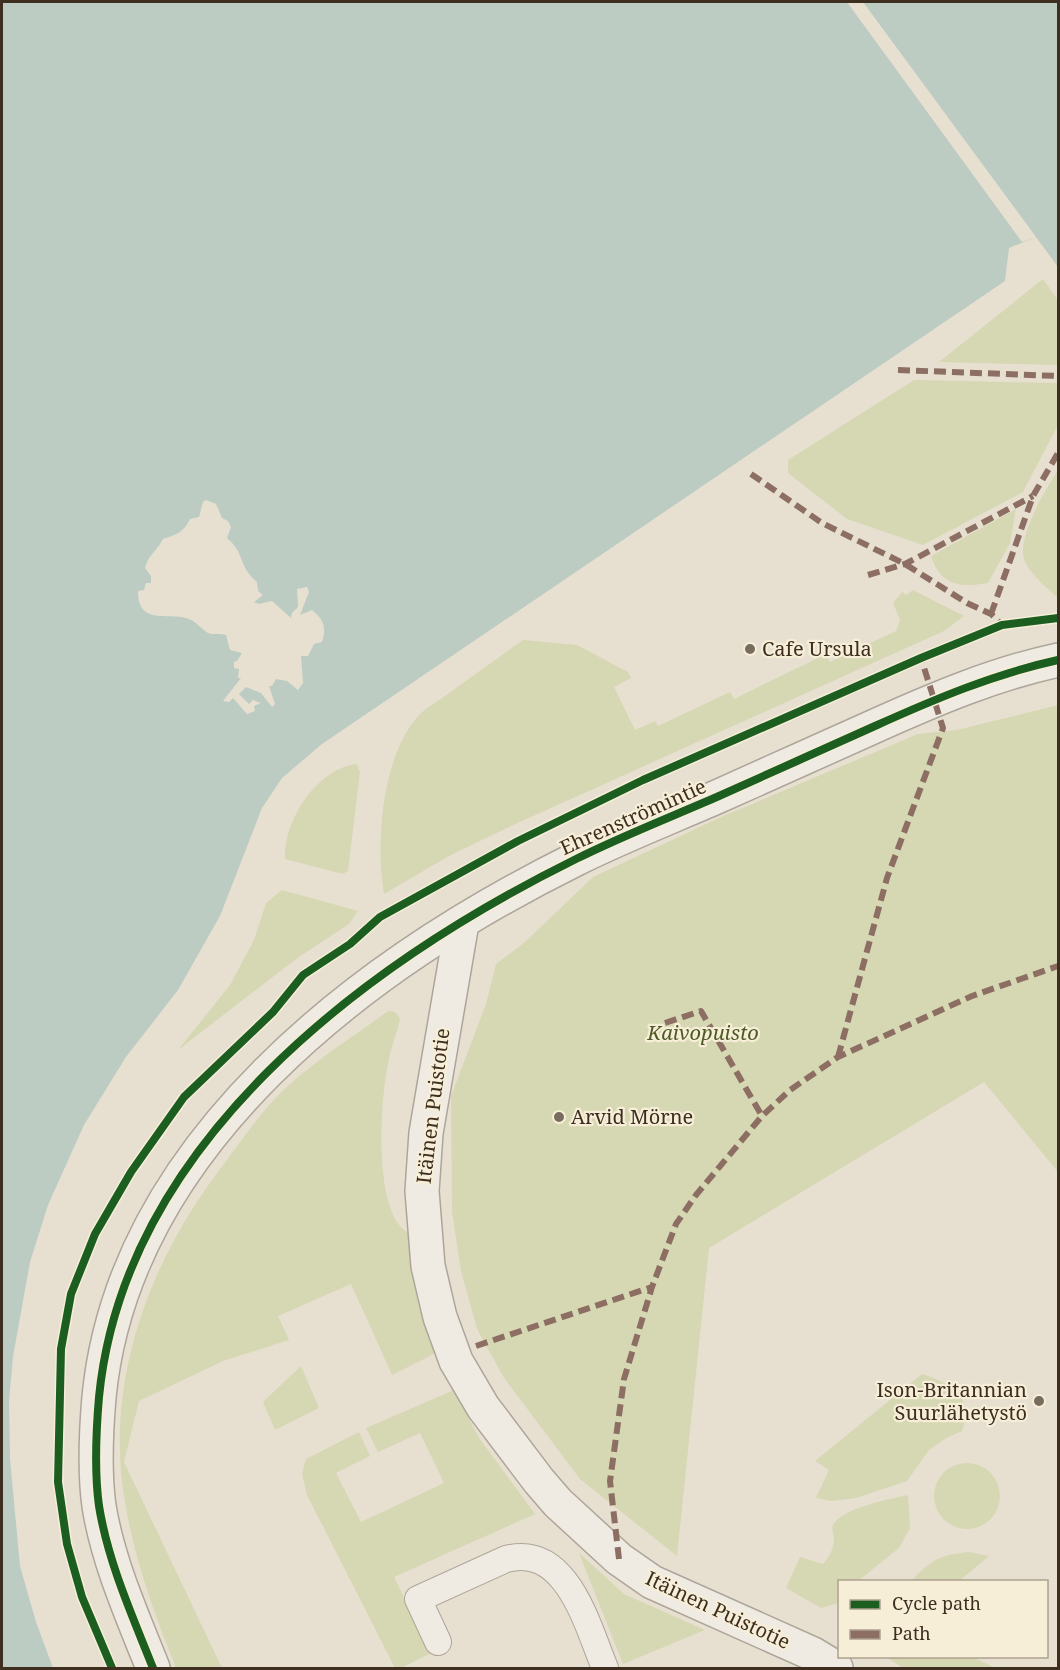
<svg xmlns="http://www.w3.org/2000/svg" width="1060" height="1670" font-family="'Noto Serif',serif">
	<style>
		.green { fill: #d6d7b3 }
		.water { fill: #bcccc2; fill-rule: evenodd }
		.pier { fill: #e7e0d1 }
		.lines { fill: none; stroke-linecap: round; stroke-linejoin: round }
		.lane-casing { stroke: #ada599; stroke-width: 28 }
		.street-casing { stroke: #ada599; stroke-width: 36 }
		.lane { stroke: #efebe3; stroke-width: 26 }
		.street { stroke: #efebe3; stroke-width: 33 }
		.quiet { stroke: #8d6e63; stroke-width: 6; stroke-dasharray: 12 6; stroke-linecap: butt }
		.cycleway-casing { stroke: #f7eed8; stroke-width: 11 }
		.cycleway { stroke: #1b5e20; stroke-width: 8 }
		.poi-dot { fill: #786c5e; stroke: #f7eed8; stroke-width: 2 }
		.labels { text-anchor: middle; stroke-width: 4.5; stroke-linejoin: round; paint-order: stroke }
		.poi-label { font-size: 20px; fill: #3d2e20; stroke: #f7eed8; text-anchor: start }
		.street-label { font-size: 20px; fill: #3d2e20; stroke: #f7eed8 }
		.park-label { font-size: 20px; font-style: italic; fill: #4d5a26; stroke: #f7eed8 }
	</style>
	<rect width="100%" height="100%" fill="#e7e0d1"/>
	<!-- green -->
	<g class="green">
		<path d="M 1043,279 L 1058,300 L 1058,365 L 939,362 Z"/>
		<path d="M 914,380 L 1058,383 L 1058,425 L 1023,492 L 923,545 L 847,519 L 788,473 L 788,460 Z"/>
		<path d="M 1058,470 L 1058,598 C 1048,589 1033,576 1026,564 C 1013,542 1046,489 1058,470 Z"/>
		<path d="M 1016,509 L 1010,543 L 988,583 C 960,588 941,586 931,556 Z"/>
		<path d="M 913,590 L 964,616 L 944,631 L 511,826 L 449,856 L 384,894 C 375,843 382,755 419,715 C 428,706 442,699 452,691 C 476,674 499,657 523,640 L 577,645 L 628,672 L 631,678 L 614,687 L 635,730 L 655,721 L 658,726 L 730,692 L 734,699 L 826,654 L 830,662 L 896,631 L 900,620 L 893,603 L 902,592 L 906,595 Z"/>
		<path d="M 1058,705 L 1058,1172 L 984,1082 L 709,1248 L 677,1556 L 580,1479 L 504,1378 L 477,1329 L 461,1271 L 452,1212 L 451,1096 L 486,1004 L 496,964 L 525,942 L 593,877 L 721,817 L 918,734 L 957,730 Z"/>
		<path d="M 357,764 L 360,772 L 348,871 L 343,874 L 285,859 C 283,821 317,768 357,764 Z"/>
		<path d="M 282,890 L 358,911 L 349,924 L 296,959 L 178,1050 L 230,985 L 254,940 L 266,903 Z"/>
		<path d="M 388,1011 L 395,1012 L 400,1019 C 397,1034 390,1049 388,1064 C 380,1102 375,1193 399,1225 C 402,1229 409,1233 413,1236 L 424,1323 L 436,1353 L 392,1375 L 351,1284 L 278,1316 L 289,1340 L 223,1361 L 139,1401 L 124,1462 L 222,1668 L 176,1668 C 155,1616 136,1564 126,1508 C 103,1389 146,1267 218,1172 C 240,1143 262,1109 290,1084 C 320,1057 356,1035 388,1011 Z"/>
		<path d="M 301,1366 L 319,1408 L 275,1430 L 263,1402 Z"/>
		<path d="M 922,1374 C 951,1383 975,1397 962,1431 L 946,1438 L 929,1450 L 907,1481 L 856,1498 L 831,1501 L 816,1498 L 829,1470 L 815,1461 Z"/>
		<path d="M 454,1390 L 479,1438 L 535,1514 L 394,1577 L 431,1653 L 401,1668 L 395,1668 L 307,1495 L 302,1474 L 306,1459 L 359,1432 L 370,1456 L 336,1473 L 361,1522 L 444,1483 L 420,1433 L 378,1452 L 366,1428 Z"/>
		<circle cx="967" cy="1496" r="33"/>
		<path d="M 908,1495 L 910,1528 L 899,1548 L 858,1581 L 840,1582 L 839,1603 L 821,1608 L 786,1588 L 800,1557 L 823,1564 C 829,1558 834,1548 834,1539 C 834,1534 831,1530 833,1525 C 842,1508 890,1499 908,1495 Z"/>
		<path d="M 969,1552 L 989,1556 L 959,1581 L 911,1581 C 931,1560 939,1555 969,1552 Z"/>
		<path d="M 579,1553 L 624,1594 L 705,1630 L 623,1664 Z"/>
		<path d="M 886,1657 L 973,1657 L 995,1668 L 903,1668 Z"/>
	</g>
	<!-- water -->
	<path class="water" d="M 2,2 L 1058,2 L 1058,267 L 1036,237 L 1009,248 L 1005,281 L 322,744 L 282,778 L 262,808 L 220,916 L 178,990 L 126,1057 L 84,1125 L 48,1205 L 30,1262 L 13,1357 L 9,1401 L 10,1459 L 20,1566 L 36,1622 L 53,1668 L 2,1668 ZM 206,500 L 216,504 L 222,518 L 228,521 L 231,527 L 227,538 C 246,554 237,565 257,582 L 258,591 L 263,595 L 254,602 L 259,604 L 272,601 L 291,618 L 292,613 L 298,607 L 297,589 L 307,587 L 309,592 L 300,615 L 312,610 C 323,619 327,627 322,642 L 314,644 L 308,656 L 301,656 L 303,683 L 298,690 L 287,681 L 276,679 L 272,686 L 269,686 L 275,704 L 272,707 L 261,693 L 246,687 L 239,694 L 249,704 L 253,700 L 261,703 L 254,706 L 255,711 L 247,714 L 233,698 L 229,702 L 223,701 L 241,678 L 238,678 L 239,669 L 234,668 L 234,662 L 237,661 L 242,653 L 230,650 L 226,635 C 221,633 213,635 208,633 C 201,629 197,622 189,619 C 169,611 138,627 138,591 L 144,590 L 146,583 L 151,583 L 151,576 L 145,568 C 148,555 158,550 163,539 C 176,535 184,532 190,519 L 199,517 L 203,502 Z"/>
	<!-- pier -->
	<path class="pier" d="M 847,2 L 863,2 L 1036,237 L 1022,242 Z"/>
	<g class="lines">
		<!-- lane casing -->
		<g class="lane-casing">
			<path id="lane" d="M 438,1642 L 418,1599 L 506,1559 C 567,1543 587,1625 605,1668"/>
		</g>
		<!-- street casing -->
		<g class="street-casing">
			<g id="street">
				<path d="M 462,923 L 426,1133 L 422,1191 L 428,1266 L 440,1317 L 456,1361 L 483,1407 L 539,1481 L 558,1503 L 619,1559 L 652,1582 L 813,1654 L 836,1668"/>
				<path d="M 153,1668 C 132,1615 108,1562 99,1506 C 94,1470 96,1432 99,1397 C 124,1143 364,964 576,859 C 622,836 671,817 719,796 C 771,773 823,749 875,726 C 935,699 994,674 1058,660"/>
			</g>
		</g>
		<!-- lane -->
		<use href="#lane" class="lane"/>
		<!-- street -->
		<use href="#street" class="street"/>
		<!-- quiet -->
		<g class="quiet">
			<path d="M 898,370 L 1058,376"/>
			<path d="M 751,474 L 822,523 L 905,564 L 967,603 L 991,614 L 1002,625"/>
			<path d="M 868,575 L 905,564 L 1033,496"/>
			<path d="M 991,614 L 1033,496 L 1058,453"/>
			<path d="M 665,1023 L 701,1011 L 762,1116"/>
			<path d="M 838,1057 L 887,878 L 943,728 L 921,658"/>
			<path d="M 476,1346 L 652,1287"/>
			<path d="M 619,1559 L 610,1481 L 624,1379 L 652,1287 L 676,1224 L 696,1195 L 762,1116 L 790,1090 L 838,1057 L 972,996 L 1058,966"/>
		</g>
		<!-- cycleway casing -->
		<g class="cycleway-casing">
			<g id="cycleway">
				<path d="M 112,1668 L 82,1597 L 67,1544 L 58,1482 L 61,1349 L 71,1294 L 95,1234 L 131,1172 L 184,1097 L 273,1012 L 303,975 L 350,944 L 380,917 L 518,841 L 643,780 L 921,658 L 1002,625 L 1058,618"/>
				<path d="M 153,1668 C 132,1615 108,1562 99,1506 C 94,1470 96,1432 99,1397 C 124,1143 364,964 576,859 C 622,836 671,817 719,796 C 771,773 823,749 875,726 C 935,699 994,674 1058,660"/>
			</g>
		</g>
		<!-- cycleway -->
		<use href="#cycleway" class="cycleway"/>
	</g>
	<!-- markers -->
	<g class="poi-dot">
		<circle cx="750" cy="649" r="6"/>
		<circle cx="559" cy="1117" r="6"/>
		<circle cx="1039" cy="1401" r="6"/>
	</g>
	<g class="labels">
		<!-- poi labels -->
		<g class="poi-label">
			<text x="762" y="656">Cafe Ursula</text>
			<text x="571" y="1124">Arvid Mörne</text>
			<text x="1027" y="1397" text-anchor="end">Ison-Britannian<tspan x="1027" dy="23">Suurlähetystö</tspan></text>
		</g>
		<!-- street labels -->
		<g class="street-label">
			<text transform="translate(633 817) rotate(-24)" y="7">Ehrenströmintie</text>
			<text transform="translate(433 1106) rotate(-83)" y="7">Itäinen Puistotie</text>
			<text transform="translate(718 1610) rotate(25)" y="7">Itäinen Puistotie</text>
		</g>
		<!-- park labels -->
		<g class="park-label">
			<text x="703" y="1040">Kaivopuisto</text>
		</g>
	</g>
	<!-- border -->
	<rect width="1060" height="1670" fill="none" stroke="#3d2e20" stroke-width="6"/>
	<!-- legend -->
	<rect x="838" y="1580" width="210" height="78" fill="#f7eed8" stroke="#ada18e" stroke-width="1.5"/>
	<rect x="850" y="1600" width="30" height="9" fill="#1b5e20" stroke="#ada18e" stroke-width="1.5"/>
	<text x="892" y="1610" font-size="18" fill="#3d2e20">Cycle path</text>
	<rect x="850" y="1630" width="30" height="9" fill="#8d6e63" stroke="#ada18e" stroke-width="1.5"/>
	<text x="892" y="1640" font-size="18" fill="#3d2e20">Path</text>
</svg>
